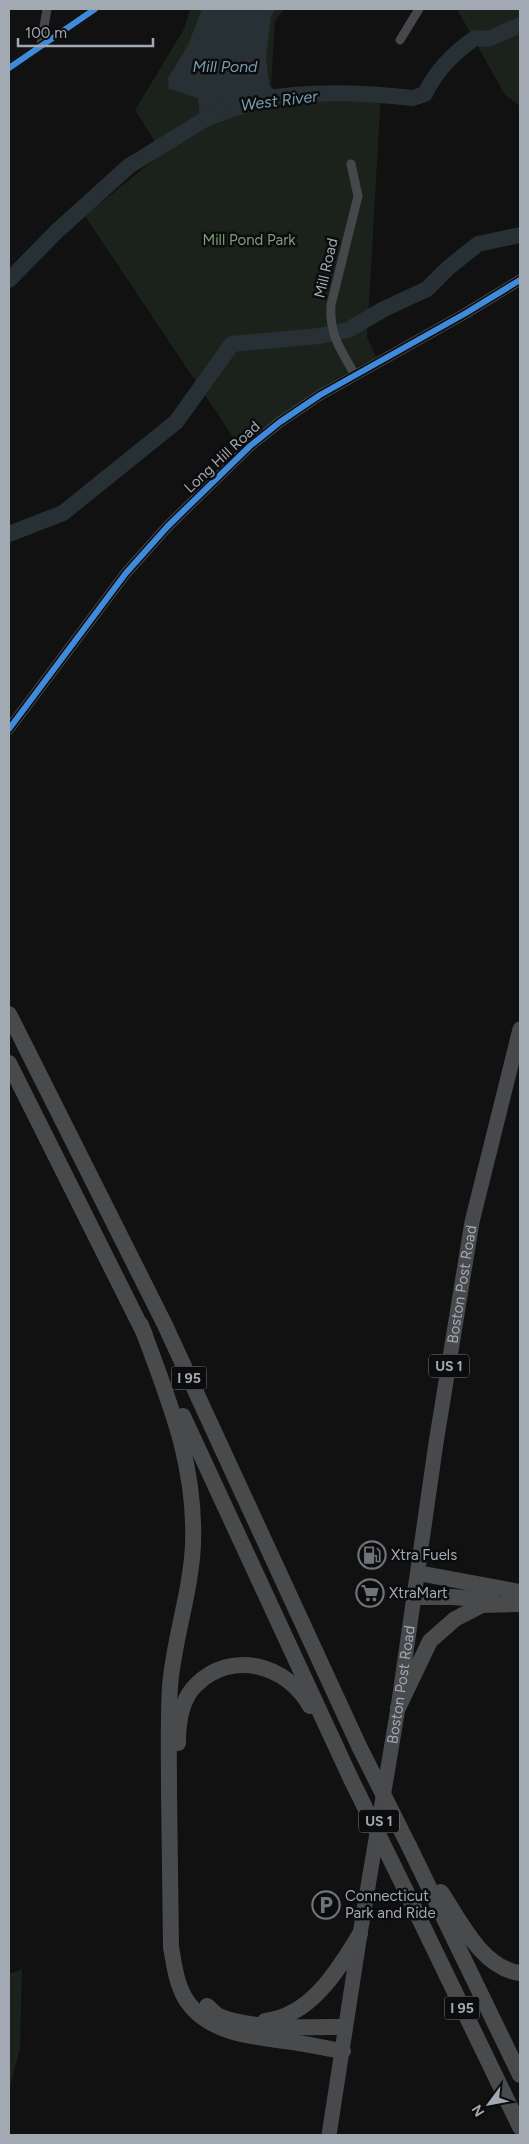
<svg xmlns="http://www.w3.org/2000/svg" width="529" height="2144" font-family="Figtree,sans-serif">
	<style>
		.green { fill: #1b221b }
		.water { fill: #273034 }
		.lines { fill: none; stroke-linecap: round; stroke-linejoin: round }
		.river { stroke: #273034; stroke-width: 16 }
		.minor { stroke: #45474a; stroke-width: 9 }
		.tertiary { stroke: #45474a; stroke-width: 11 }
		.primary { stroke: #47494c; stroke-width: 15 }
		.motorway { stroke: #484a4c; stroke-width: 16 }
		.motorway-bridge { stroke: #484a4c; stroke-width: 16 }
		.cycleway-casing { stroke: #0c0c0d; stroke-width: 9 }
		.cycleway { stroke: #408adc; stroke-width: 6 }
		.labels { text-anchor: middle; stroke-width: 5; stroke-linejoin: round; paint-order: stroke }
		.shield { fill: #0c0c0d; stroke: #747a81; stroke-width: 1 }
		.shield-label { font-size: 14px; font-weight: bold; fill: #a1a9b3 }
		.park-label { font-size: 15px; fill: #7a9f78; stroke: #0c0c0d }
		.street-label { font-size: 15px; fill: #a1a9b3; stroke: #0c0c0d }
		.poi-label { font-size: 15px; fill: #a1a9b3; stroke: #0c0c0d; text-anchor: start }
		.water-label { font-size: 16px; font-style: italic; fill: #779cb0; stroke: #0c0c0d }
	</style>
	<rect width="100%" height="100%" fill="#111"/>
	<!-- green -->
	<g class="green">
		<path d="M 190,9 L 284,9 L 275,21 L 271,86 L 278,95 L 308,91 L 381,93 L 367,337 L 376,357 C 327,381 284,414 239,446 L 85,216 L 162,153 L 135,110 L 184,29 Z"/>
		<path d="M 457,9 L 520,9 L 520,106 L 505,95 Z"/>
		<path d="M 22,1969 L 20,2048 L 9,2090 L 9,1974 Z"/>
	</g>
	<!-- water -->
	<path class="water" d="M 202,9 L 276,9 L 271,16 L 266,58 L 269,85 L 274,90 L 274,103 L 206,127 L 200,118 L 198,98 L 169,89 L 168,78 L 188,45 Z"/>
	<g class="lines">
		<!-- river -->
		<g class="river">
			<path d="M 253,101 C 305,90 361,92 413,98 L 425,94 C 435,72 455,52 475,38 L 488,39 L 520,25"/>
			<path d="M 9,280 L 56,232 L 129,166 L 220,110"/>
			<path d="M 9,534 L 63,513 L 176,422 L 232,344 L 319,336 L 348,330 L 384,309 L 427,289 L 448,268 L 478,244 L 520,235"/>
		</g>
		<!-- minor -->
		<g class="minor">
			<path d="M 400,40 L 419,9"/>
			<path d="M 41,44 L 47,9"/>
			<path d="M 9,68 L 95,9"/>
			<path d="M 351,164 L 358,196 L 331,305 C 329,335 341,350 355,375"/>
		</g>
		<!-- tertiary -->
		<path class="tertiary" d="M 9,729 L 126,573 L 168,526 L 250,446 L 280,422 L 320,395 L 466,313 L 520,280"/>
		<!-- primary -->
		<path class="primary" id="s1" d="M 329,2135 L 360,1934 L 398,1708 L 436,1443 L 472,1222 L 520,1029"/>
		<!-- motorway -->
		<g class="motorway">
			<path d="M 9,1014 L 164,1323 L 359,1746"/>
			<path d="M 9,1063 L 145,1335"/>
			<path d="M 141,1325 C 168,1399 196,1462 193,1544 C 191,1592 174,1638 170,1686 C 168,1721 169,1756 169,1792 C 170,1843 170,1895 171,1947 C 174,1964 176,1982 185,1998 C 208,2036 259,2037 298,2043 C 313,2045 328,2049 343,2051"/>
			<path d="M 183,1416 L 351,1779"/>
			<path d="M 418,1573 L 520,1592"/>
			<path d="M 414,1597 L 452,1597 L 492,1600"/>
			<path d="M 398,1708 L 430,1641 L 455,1619 L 482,1605 L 520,1604"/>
			<path d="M 178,1743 C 178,1724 181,1699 196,1685 C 232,1649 287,1665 310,1706"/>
			<path d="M 409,1846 L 520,2075"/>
			<path d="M 405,1889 L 520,2127"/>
			<path d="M 441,1892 C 461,1922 482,1968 520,1973"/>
			<path d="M 207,2006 C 211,2009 215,2014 219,2016 C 251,2030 311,2027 345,2027"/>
			<path d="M 265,2021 C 311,2016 338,1970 360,1934"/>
		</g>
		<!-- motorway-bridge -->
		<g class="motorway-bridge">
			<path d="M 359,1746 L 409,1846"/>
			<path d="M 351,1779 L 405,1889"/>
		</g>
		<!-- cycleway casing -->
		<g class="cycleway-casing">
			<g id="cycleway">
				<path d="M 9,68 L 95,9"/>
				<path d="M 9,729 L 126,573 L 168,526 L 250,446 L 280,422 L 320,395 L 466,313 L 520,280"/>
			</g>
		</g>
		<!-- cycleway -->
		<use href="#cycleway" class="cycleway"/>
	</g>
	<!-- icons -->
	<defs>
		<g id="fuel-ring" transform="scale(1.4375)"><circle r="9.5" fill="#0c0c0d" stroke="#6f747a" stroke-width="1.5"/><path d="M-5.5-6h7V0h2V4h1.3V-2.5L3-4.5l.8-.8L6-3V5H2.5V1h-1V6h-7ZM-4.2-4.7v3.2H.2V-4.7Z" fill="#6f747a"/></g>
		<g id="supermarket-ring" transform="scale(1.4375)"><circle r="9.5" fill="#0c0c0d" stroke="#6f747a" stroke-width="1.5"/><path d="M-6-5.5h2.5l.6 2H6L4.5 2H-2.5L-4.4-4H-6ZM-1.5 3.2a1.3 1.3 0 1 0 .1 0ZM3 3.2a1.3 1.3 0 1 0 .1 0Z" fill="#6f747a"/></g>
		<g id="parking-ring" transform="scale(1.4375)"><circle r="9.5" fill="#0c0c0d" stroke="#6f747a" stroke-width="1.5"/><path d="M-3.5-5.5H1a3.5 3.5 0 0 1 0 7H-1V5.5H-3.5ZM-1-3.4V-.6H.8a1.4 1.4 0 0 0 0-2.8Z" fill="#6f747a"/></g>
	</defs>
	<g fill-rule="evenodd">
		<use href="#fuel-ring" x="372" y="1555"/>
		<use href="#supermarket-ring" x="370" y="1593"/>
		<use href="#parking-ring" x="326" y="1905"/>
	</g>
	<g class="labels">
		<!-- shield labels -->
		<g class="shield">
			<rect x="429" y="1354.5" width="40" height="23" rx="4"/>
			<rect x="171.5" y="1366.5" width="35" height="23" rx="4"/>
			<rect x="359" y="1809.5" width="40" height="23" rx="4"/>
			<rect x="444.5" y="1996.5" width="35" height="23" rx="4"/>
		</g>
		<g class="shield-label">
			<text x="449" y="1371">US 1</text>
			<text x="189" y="1383">I 95</text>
			<text x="379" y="1826">US 1</text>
			<text x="462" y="2013">I 95</text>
		</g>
		<!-- park labels -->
		<g class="park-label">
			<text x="249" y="245">Mill Pond Park</text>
		</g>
		<!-- street labels -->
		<g class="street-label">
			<text transform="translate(326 268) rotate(-77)" y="5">Mill Road</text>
			<text transform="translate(222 457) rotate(-43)" y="5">Long Hill Road</text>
			<text dy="5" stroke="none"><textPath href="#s1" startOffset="861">Boston Post Road</textPath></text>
			<text dy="5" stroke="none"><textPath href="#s1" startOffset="456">Boston Post Road</textPath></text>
		</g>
		<!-- poi labels -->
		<g class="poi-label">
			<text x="391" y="1560">Xtra Fuels</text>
			<text x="389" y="1598">XtraMart</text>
			<text x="345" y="1901">Connecticut<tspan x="345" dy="17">Park and Ride</tspan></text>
		</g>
		<!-- water labels -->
		<g class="water-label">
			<text x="225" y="72">Mill Pond</text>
			<text transform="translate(279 100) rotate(-7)" y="6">West River</text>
		</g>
	</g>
	<!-- border -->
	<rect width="529" height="2144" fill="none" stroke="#a1a9b3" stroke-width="20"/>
	<!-- north arrow -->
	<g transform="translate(489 2104) rotate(238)" stroke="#0c0c0d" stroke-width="4" paint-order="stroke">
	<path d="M0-4L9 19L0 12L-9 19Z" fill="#a1a9b3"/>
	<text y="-8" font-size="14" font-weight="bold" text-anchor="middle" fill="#a1a9b3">N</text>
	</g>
	<!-- scale -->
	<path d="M18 38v8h135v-8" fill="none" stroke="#a1a9b3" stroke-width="2.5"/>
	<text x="25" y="38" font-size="15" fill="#a1a9b3" stroke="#0c0c0d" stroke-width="4" paint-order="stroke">100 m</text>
</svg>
